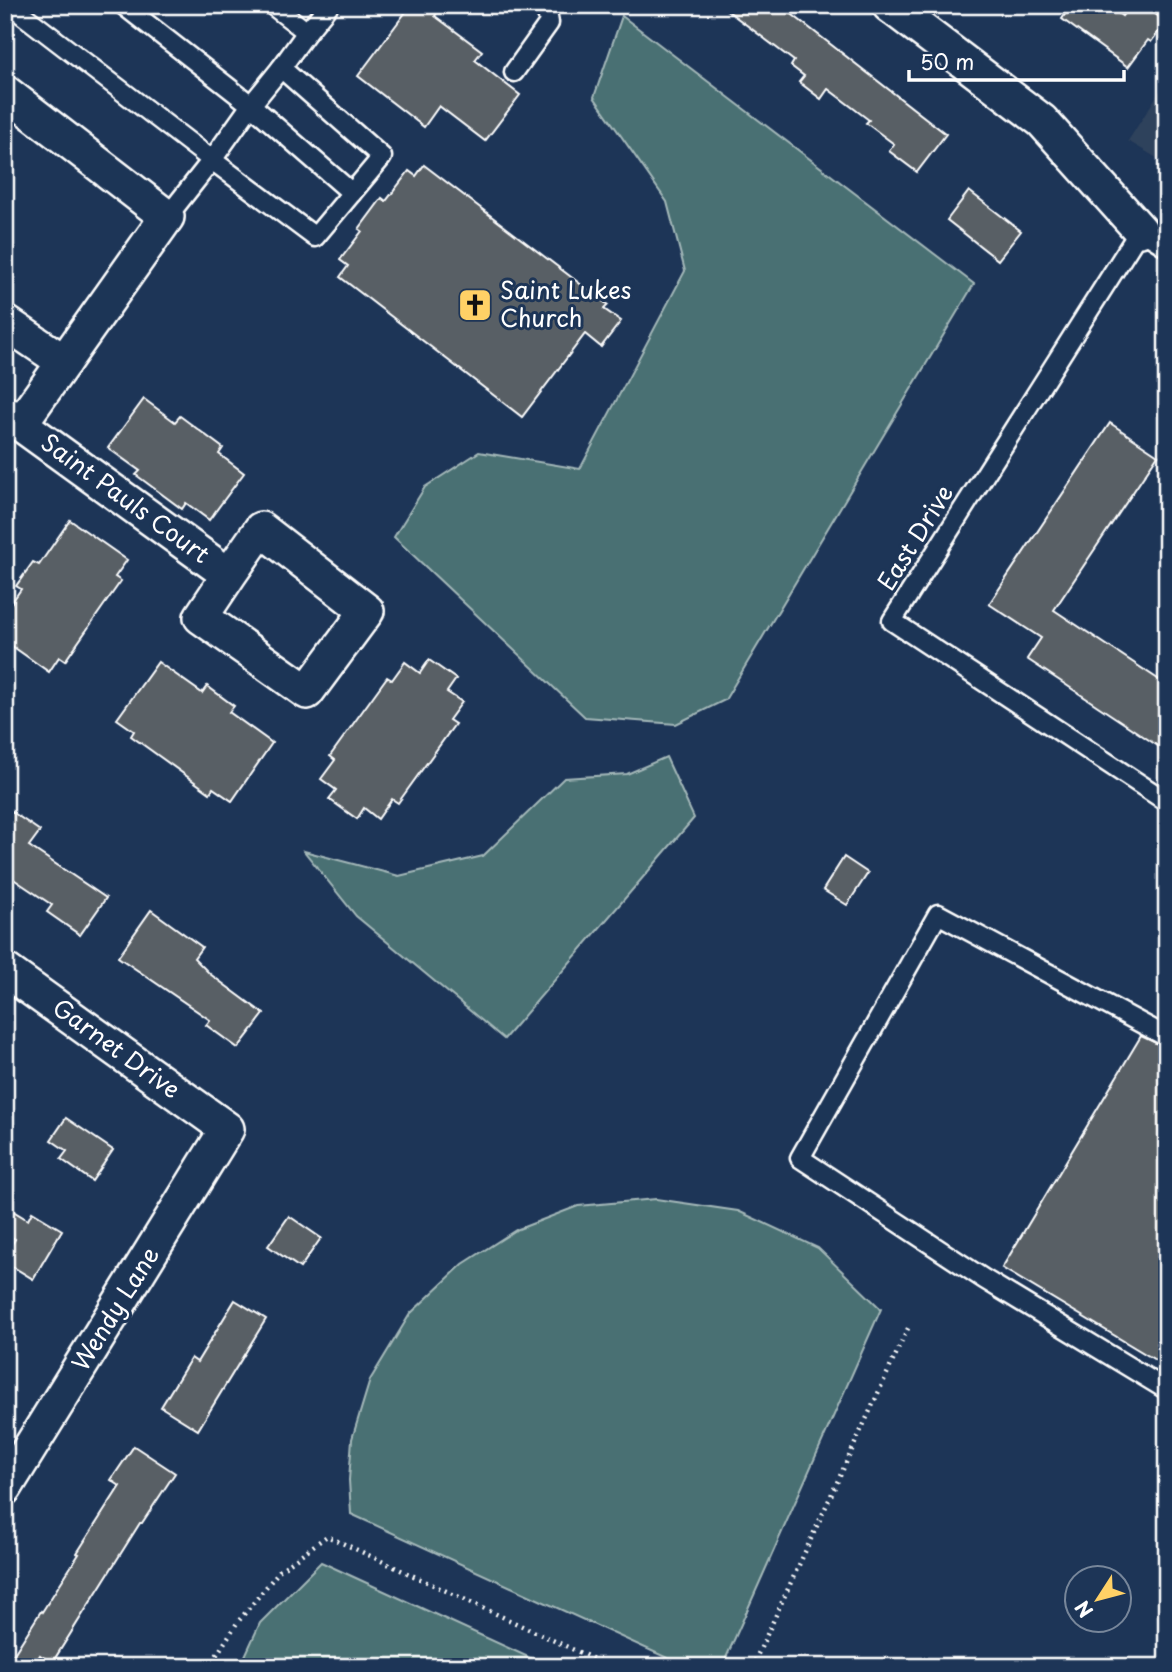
<svg xmlns="http://www.w3.org/2000/svg" width="1172" height="1672" font-family="'Playpen Sans',sans-serif">
	<style>
		.built { fill: #2f425b }
		.green { fill: #4a7073; stroke: #a4b8b9; stroke-width: 2 }
		.building { fill: #585f65; stroke: #fff; stroke-width: 2 }
		.lines { fill: none; stroke-linecap: round; stroke-linejoin: round }
		.lane-casing { stroke: #fff; stroke-width: 23 }
		.street-casing { stroke: #fff; stroke-width: 38 }
		.path { stroke: #fff; stroke-width: 4.5; stroke-dasharray: 2 5; stroke-linecap: butt }
		.lane { stroke: #1d3557; stroke-width: 18 }
		.street { stroke: #1d3557; stroke-width: 33 }
		.labels { text-anchor: middle; stroke-width: 6; stroke-linejoin: round; paint-order: stroke }
		.poi-label { font-size: 24px; fill: #fff; stroke: #1d3557; text-anchor: start }
		.street-label { font-size: 24px; fill: #fff; stroke: #1d3557 }
	</style>
	<rect width="100%" height="100%" fill="#1d3557"/>
	<filter id="ink" filterUnits="userSpaceOnUse"><feTurbulence type="fractalNoise" baseFrequency=".0143" numOctaves="2"/><feDisplacementMap in="SourceGraphic" scale="14" xChannelSelector="R" yChannelSelector="G"/><feConvolveMatrix kernelMatrix="1 2 1 2 8 2 1 2 1" color-interpolation-filters="sRGB"/></filter>
	<g filter="url(#ink)">
		<!-- built -->
		<path class="built" d="M 1167,80 L 1167,164 L 1128,141 Z"/>
		<!-- green -->
		<g class="green">
			<path d="M 622,16 L 974,284 L 725,700 L 676,724 L 585,717 L 394,537 L 425,487 L 479,452 L 580,469 L 685,271 L 667,202 L 594,97 Z"/>
			<path d="M 666,757 L 694,818 L 504,1039 L 356,916 L 304,851 L 399,876 L 483,856 L 564,778 L 627,774 Z"/>
			<path d="M 656,1199 L 738,1211 L 818,1248 L 881,1309 L 722,1667 L 687,1667 L 351,1514 L 349,1480 L 352,1439 L 370,1380 L 410,1314 L 463,1264 L 516,1230 L 578,1206 Z"/>
			<path d="M 321,1562 L 550,1667 L 240,1667 L 260,1623 Z"/>
		</g>
		<!-- building -->
		<g class="building">
			<path d="M 411,5 L 442,5 L 435,16 L 482,51 L 475,60 L 520,95 L 485,141 L 439,106 L 424,127 L 358,76 Z"/>
			<path d="M 720,5 L 780,5 L 946,134 L 917,172 L 889,151 L 894,144 L 866,123 L 869,120 L 828,89 L 821,99 L 799,82 L 804,76 L 791,66 L 794,61 Z"/>
			<path d="M 1071,5 L 1107,5 L 1122,16 L 1130,5 L 1143,5 L 1166,22 L 1151,42 L 1148,40 L 1128,67 L 1062,19 Z"/>
			<path d="M 424,165 L 608,305 L 604,309 L 621,321 L 601,347 L 585,334 L 522,417 L 340,277 L 348,266 L 340,260 L 362,231 L 359,229 L 382,198 L 386,201 L 409,171 L 416,176 Z"/>
			<path d="M 969,191 L 1021,231 L 998,260 L 947,220 Z"/>
			<path d="M 144,399 L 175,422 L 180,416 L 223,448 L 219,454 L 244,473 L 209,520 L 186,503 L 182,509 L 136,475 L 140,471 L 108,448 Z"/>
			<path d="M 1110,423 L 1158,455 L 1054,610 L 1167,685 L 1167,752 L 1027,659 L 1041,638 L 989,604 Z"/>
			<path d="M 70,520 L 127,560 L 115,577 L 121,581 L 102,608 L 65,661 L 59,657 L 49,672 L 5,641 L 5,612 L 21,589 L 16,586 L 33,562 L 39,565 Z"/>
			<path d="M 429,660 L 456,679 L 447,692 L 462,702 L 449,720 L 455,724 L 398,803 L 392,799 L 378,819 L 364,808 L 357,819 L 329,799 L 336,790 L 321,779 L 335,760 L 330,756 L 387,677 L 392,680 L 405,662 L 420,673 Z"/>
			<path d="M 158,662 L 202,693 L 207,686 L 234,706 L 229,712 L 272,743 L 232,801 L 213,788 L 210,793 L 131,736 L 134,731 L 117,719 Z"/>
			<path d="M 5,807 L 40,831 L 29,846 L 106,898 L 80,935 L 47,912 L 52,905 L 9,876 L 5,881 Z"/>
			<path d="M 844,857 L 868,873 L 847,905 L 823,890 Z"/>
			<path d="M 151,910 L 202,947 L 194,958 L 210,974 L 264,1014 L 238,1048 L 206,1025 L 210,1020 L 118,957 Z"/>
			<path d="M 1141,1036 L 1167,1048 L 1167,1367 L 1002,1268 Z"/>
			<path d="M 66,1118 L 113,1150 L 92,1181 L 61,1159 L 67,1151 L 51,1140 Z"/>
			<path d="M 5,1206 L 28,1220 L 32,1212 L 62,1230 L 33,1279 L 5,1262 L 5,1256 L 15,1239 L 5,1233 Z"/>
			<path d="M 289,1216 L 321,1238 L 300,1268 L 268,1246 Z"/>
			<path d="M 235,1300 L 266,1319 L 198,1430 L 161,1407 L 191,1358 L 197,1362 Z"/>
			<path d="M 134,1446 L 175,1473 L 142,1523 L 140,1523 L 52,1663 L 40,1655 L 33,1667 L 27,1667 L 12,1657 L 41,1611 L 42,1612 L 79,1554 L 77,1553 L 120,1486 L 111,1480 Z"/>
		</g>
		<g class="lines">
			<!-- lane casing -->
			<g class="lane-casing">
				<g id="lane">
					<path d="M 10,5 L 212,160 L 251,105 L 281,68"/>
					<path d="M 123,5 L 251,105 L 352,193"/>
					<path d="M 272,5 L 307,32"/>
					<path d="M 514,72 L 549,23 L 546,5"/>
					<path d="M 167,217 L 212,160 L 315,237 L 382,157 L 281,68 L 307,32 L 329,5"/>
					<path d="M 1167,247 L 1140,230 L 892,621 L 1167,802"/>
					<path d="M 1167,1037 L 938,914 L 800,1158 L 984,1279 L 1167,1390"/>
				</g>
			</g>
			<!-- street casing -->
			<g class="street-casing">
				<g id="street">
					<path d="M 889,5 L 1042,121 L 1140,230"/>
					<path d="M 5,92 L 167,217 L 20,424"/>
					<path d="M 5,322 L 64,362"/>
					<path d="M 5,413 L 229,575 L 201,617 L 307,692 L 367,611 L 261,529 L 229,575"/>
					<path d="M 5,970 L 227,1129 L 5,1488"/>
				</g>
			</g>
			<!-- path -->
			<g class="path">
				<path d="M 209,1667 L 237,1623 L 280,1570 L 327,1536 L 611,1667"/>
				<path d="M 752,1667 L 910,1324"/>
			</g>
			<!-- lane -->
			<use href="#lane" class="lane"/>
			<!-- street -->
			<use href="#street" class="street"/>
		</g>
	</g>
	<!-- icons -->
	<defs>
		<g id="church-square" transform="scale(1.75)"><rect x="-9" y="-9" width="18" height="18" rx="4" fill="#ffd166" stroke="#1d3557"/><path d="M-1.2-6h2.4v3.5h3.3v2.4h-3.3V6h-2.4V-.1h-3.3v-2.4h3.3Z" fill="#111"/></g>
	</defs>
	<g fill-rule="evenodd">
		<use href="#church-square" x="475" y="305"/>
	</g>
	<g class="labels">
		<!-- poi labels -->
		<g class="poi-label">
			<text x="500" y="299">Saint Lukes<tspan x="500" dy="28">Church</tspan></text>
		</g>
		<!-- street labels -->
		<g class="street-label">
			<text transform="translate(125 499) rotate(36)" y="8">Saint Pauls Court</text>
			<text transform="translate(916 538) rotate(-58)" y="8">East Drive</text>
			<text transform="translate(116 1049) rotate(36)" y="8">Garnet Drive</text>
			<text transform="translate(116 1309) rotate(-58)" y="8">Wendy Lane</text>
		</g>
	</g>
	<!-- margin -->
	<rect width="1172" height="1672" fill="none" stroke="#1d3557" stroke-width="28"/>
	<rect x="14" y="14" width="1144" height="1644" fill="none" stroke="#fff" stroke-width="2.5" filter="url(#ink)"/>
	<!-- north arrow -->
	<g transform="translate(1098 1599) rotate(234)"><circle r="33" fill="#1d3557" stroke="#77869a" stroke-width="2"/>
	<path d="M0-5L12 26L0 18L-12 26Z" fill="#ffd166"/>
	<text y="-10" font-size="19" font-weight="bold" text-anchor="middle" fill="#ffffff">N</text>
	</g>
	<!-- scale -->
	<path d="M909 70v10h215v-10" fill="none" stroke="#ffffff" stroke-width="3.5"/>
	<text x="920" y="70" font-size="21" fill="#ffffff" stroke="#1d3557" stroke-width="5" paint-order="stroke">50 m</text>
</svg>
